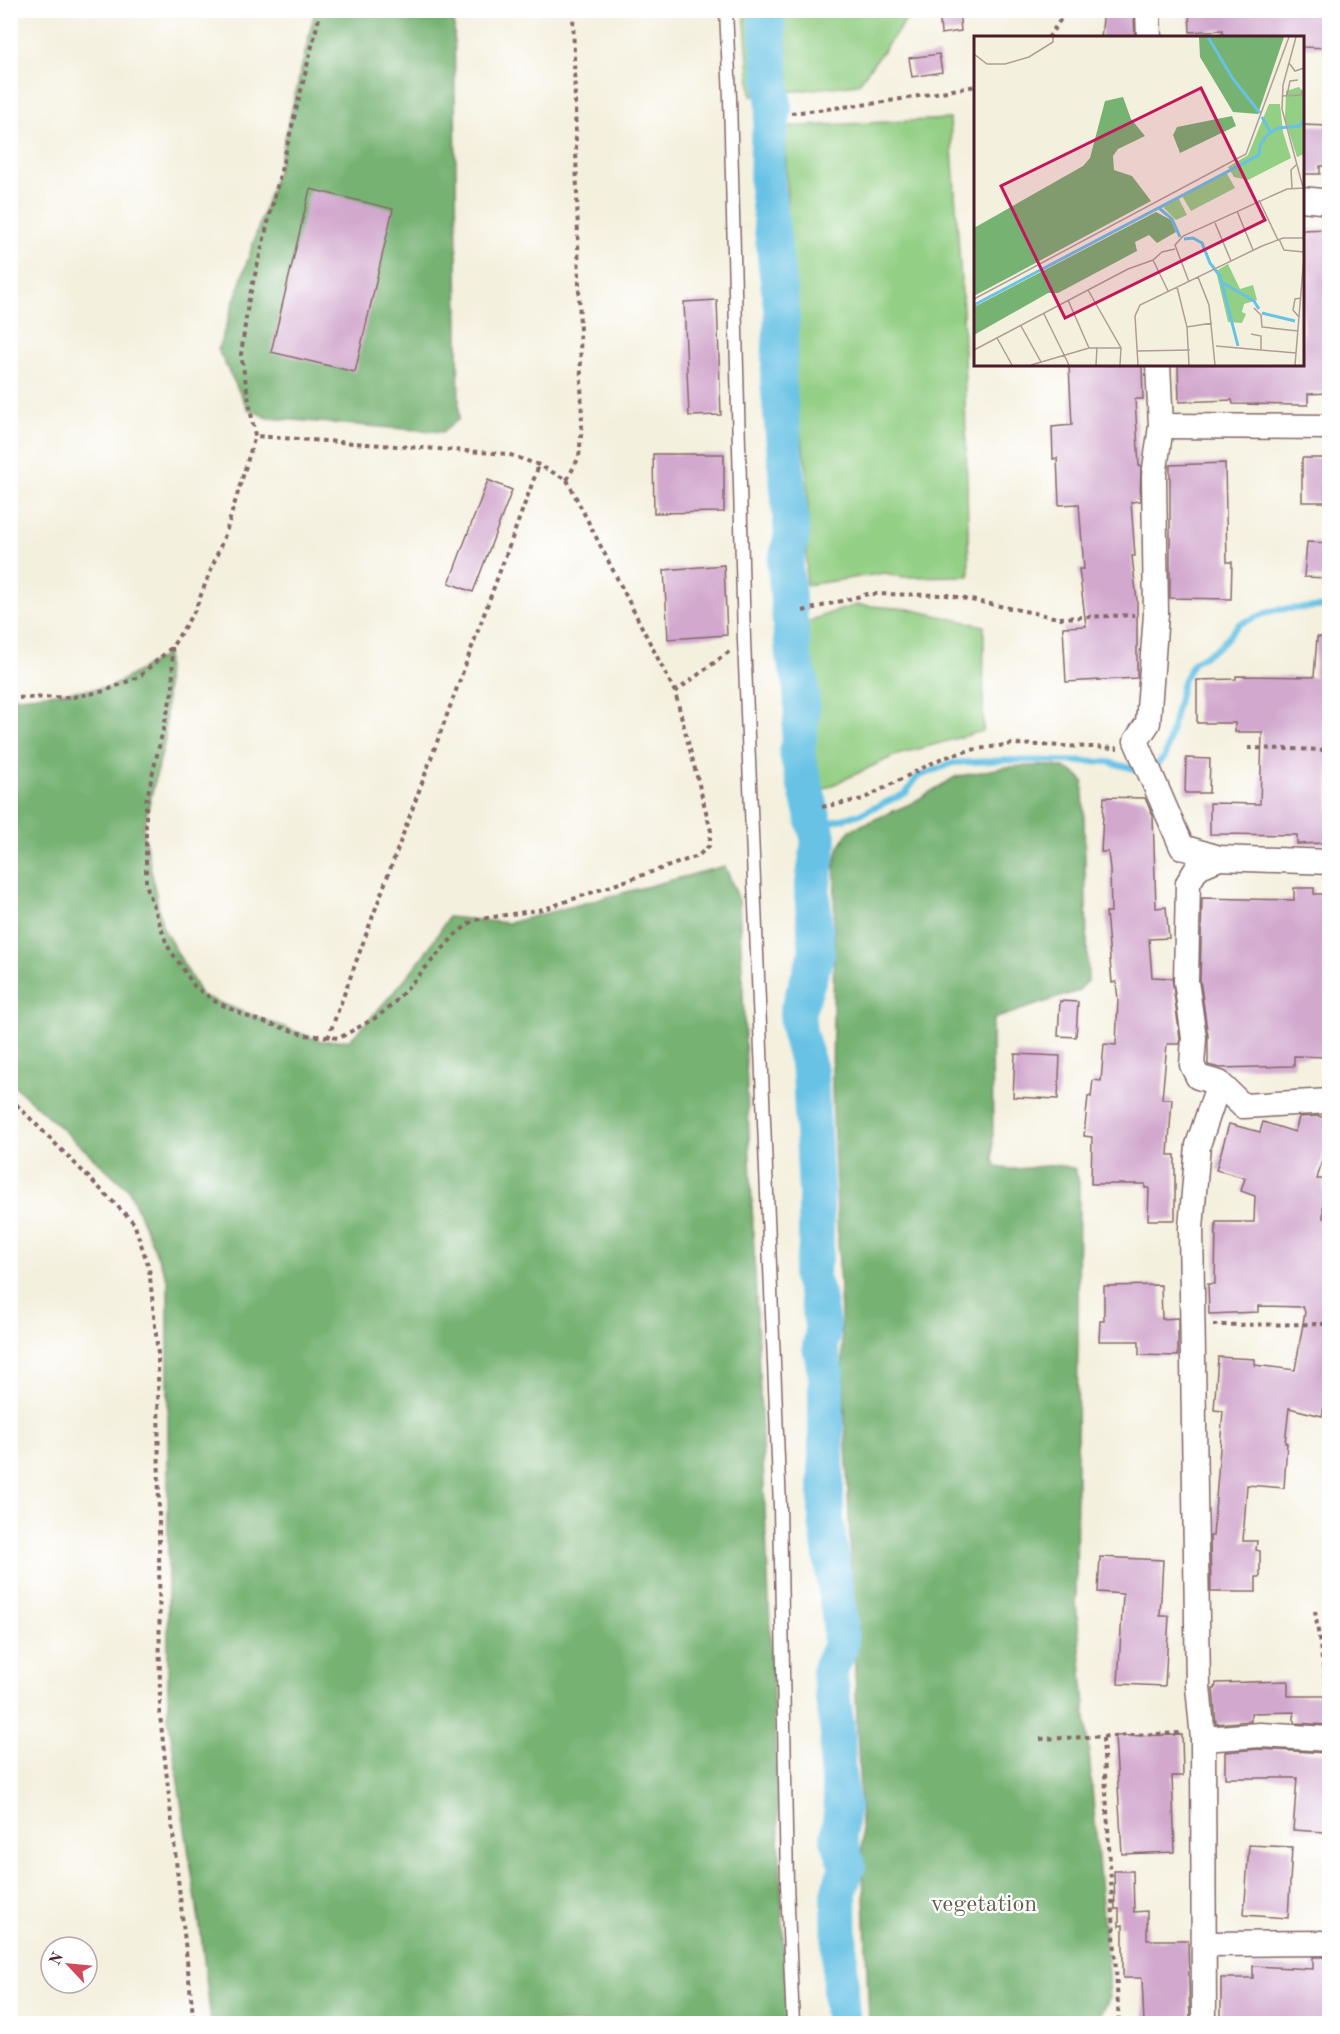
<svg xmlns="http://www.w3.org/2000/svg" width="1340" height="2034" font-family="'Old Standard TT',serif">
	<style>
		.green { fill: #93cf84; stroke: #6e7758; stroke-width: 1.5 }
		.forest { fill: #76b272; stroke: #60684e; stroke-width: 1.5 }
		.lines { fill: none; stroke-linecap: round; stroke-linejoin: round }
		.stream { stroke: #67c2e5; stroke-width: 6 }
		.river { stroke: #67c2e5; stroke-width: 36 }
		.building { fill: #d2a8ce }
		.lane-casing { stroke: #86686a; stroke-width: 15 }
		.street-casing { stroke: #86686a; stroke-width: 27 }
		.path { stroke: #86686a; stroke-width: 4; stroke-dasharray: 4.5 4.5; stroke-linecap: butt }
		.lane { stroke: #fff; stroke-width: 12 }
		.street { stroke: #fff; stroke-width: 24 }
		.labels { text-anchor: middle; stroke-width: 4.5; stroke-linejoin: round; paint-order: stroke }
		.park-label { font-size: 24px; fill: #645d4a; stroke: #fff }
		.inset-river { fill: none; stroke: #67c2e5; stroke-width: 3 }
		.inset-road { fill: none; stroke: #b09c96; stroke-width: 1.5 }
		.view { fill: #c2185b; fill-opacity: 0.15; stroke: #c2185b; stroke-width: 3 }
		.inset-edge { fill: none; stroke: #4a1f2b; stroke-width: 3 }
	</style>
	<rect width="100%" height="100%" fill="#fff"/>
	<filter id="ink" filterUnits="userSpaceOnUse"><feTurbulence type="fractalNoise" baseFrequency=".0167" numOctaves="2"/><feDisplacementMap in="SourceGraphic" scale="12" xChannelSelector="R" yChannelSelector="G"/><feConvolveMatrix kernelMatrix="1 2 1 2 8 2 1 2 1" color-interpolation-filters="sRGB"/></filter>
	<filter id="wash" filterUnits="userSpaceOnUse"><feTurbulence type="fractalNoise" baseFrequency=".008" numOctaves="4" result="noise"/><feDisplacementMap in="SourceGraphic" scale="24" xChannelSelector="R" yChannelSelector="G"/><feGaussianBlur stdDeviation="1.35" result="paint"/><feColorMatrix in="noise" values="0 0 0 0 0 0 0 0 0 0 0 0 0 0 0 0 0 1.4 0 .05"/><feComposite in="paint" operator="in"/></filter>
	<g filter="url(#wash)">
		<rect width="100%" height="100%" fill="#f4f0de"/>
		<!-- green -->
		<g class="green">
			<path d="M 744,11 L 744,10 L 913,11 L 858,84 L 751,96 Z"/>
			<path d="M 950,119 L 963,310 L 969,576 L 902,577 L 885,573 L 806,585 L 808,502 L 806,466 L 792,387 L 785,127 Z"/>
			<path d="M 857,605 L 909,609 L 984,626 L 983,731 L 894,756 L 820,791 L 800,737 L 800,625 L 824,615 Z"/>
		</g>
		<!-- forest -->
		<g class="forest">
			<path d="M 315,11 L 454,11 L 459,419 L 443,432 L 268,418 L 248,409 L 218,350 L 278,168 Z"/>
			<path d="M 167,654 L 165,740 L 143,829 L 162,926 L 202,996 L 321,1041 L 350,1040 C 386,1001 422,964 448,917 L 509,923 L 725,866 L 739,900 L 787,2023 L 211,2023 L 201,1934 L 168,1716 L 168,1281 L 129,1190 L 11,1083 L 11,698 L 111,687 Z"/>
			<path d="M 1006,767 C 1031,767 1067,759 1083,781 L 1088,981 L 1078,991 L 994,1019 L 992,1026 L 993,1160 L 997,1167 C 1023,1174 1048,1159 1075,1169 L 1079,1182 L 1076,1602 L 1110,1997 L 1097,2023 L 869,2023 L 832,1089 L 835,863 L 839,846 L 850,830 L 912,803 L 955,777 Z"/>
		</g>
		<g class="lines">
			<!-- stream -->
			<g class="stream">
				<path d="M 1153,768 L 1165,757 L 1183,681 L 1194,662 L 1220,646 L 1239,624 L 1274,610 L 1330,606"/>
				<path d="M 814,827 L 860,814 L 906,793 L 917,777 L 953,763 L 1010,760 L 1109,762 L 1142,771"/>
			</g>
			<!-- river -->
			<path class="river" d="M 766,10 L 774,108 L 768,143 L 767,187 L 782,315 L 778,380 L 792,534 L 785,566 L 793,655 L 801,682 L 802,714 L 797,753 L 819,841 L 812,891 L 817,953 L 797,1013 L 799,1033 L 810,1072 L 816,1192 L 816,1249 L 810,1276 L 817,1296 L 823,1331 L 820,1347 L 826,1375 L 826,1520 L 840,1622 L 841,1645 L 829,1672 L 838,1734 L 837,1768 L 842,1805 L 838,1839 L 848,1865 L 839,1890 L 840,1995 L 843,2024"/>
		</g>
		<g id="blocks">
			<!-- building -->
			<g class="building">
				<path d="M 939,10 L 959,10 L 961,31 L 941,34 Z"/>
				<path d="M 1104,10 L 1134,10 L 1135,38 L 1101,38 Z"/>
				<path d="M 1189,10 L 1329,10 L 1329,48 L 1302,47 L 1302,38 L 1223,38 L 1223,30 L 1190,32 Z"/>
				<path d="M 939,54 L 942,72 L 912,77 L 909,58 Z"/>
				<path d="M 1302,125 L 1329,126 L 1329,166 L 1320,166 L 1320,174 L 1302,174 Z"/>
				<path d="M 310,189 L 393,209 L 355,372 L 271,352 Z"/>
				<path d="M 1329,229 L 1329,393 L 1308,394 L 1308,405 L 1233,404 L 1232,400 L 1179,402 L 1178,364 L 1303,364 L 1302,230 Z"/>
				<path d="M 717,300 L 721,415 L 689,416 L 684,302 Z"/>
				<path d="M 1142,364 L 1143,399 L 1135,399 L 1139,466 L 1141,466 L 1140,501 L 1131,502 L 1135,556 L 1132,556 L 1137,601 L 1137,678 L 1066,682 L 1063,627 L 1086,626 L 1079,569 L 1084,569 L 1079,504 L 1059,505 L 1057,458 L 1053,459 L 1052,427 L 1072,425 L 1069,366 Z"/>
				<path d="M 653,454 L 724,454 L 724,512 L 654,513 Z"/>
				<rect x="1302" y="458" width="23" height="44"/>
				<path d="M 1225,463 L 1227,562 L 1232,562 L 1231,599 L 1170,598 L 1170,465 Z"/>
				<path d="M 488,480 L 512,490 L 473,592 L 449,583 Z"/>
				<path d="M 1307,542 L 1329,543 L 1329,578 L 1304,577 Z"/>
				<path d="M 724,565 L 727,635 L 668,639 L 664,570 Z"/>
				<path d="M 1317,637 L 1329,637 L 1329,843 L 1297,844 L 1297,835 L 1210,834 L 1210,803 L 1260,804 L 1262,732 L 1235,732 L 1235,723 L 1197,723 L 1197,680 L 1236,679 L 1236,676 L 1314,677 Z"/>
				<path d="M 1186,758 L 1210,759 L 1209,793 L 1185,793 Z"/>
				<path d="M 1104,797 L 1145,798 L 1153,816 L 1156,908 L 1166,907 L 1169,938 L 1149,939 L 1152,977 L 1172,978 L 1180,1038 L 1179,1044 L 1167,1044 L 1162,1099 L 1172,1099 L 1168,1155 L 1175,1155 L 1175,1220 L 1148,1220 L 1149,1188 L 1145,1188 L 1145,1184 L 1091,1184 L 1092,1137 L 1084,1136 L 1088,1096 L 1091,1097 L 1093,1080 L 1101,1081 L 1104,1044 L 1116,1045 L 1118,999 L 1116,982 L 1112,983 L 1106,912 L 1111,912 L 1110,869 L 1108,852 L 1101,852 Z"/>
				<path d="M 1294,888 L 1314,888 L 1314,894 L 1329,894 L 1329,1057 L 1294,1056 L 1294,1066 L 1220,1068 L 1208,1065 L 1208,1036 L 1200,980 L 1202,898 L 1294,900 Z"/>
				<path d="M 1060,1001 L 1078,1002 L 1076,1037 L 1058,1036 Z"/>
				<path d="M 1015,1054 L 1060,1056 L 1058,1099 L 1013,1097 Z"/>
				<path d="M 1318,1116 L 1329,1119 L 1329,1135 L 1317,1179 L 1324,1179 L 1323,1218 L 1329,1218 L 1329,1383 L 1322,1416 L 1289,1408 L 1285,1443 L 1287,1443 L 1284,1488 L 1247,1485 L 1243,1541 L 1257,1541 L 1256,1550 L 1260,1551 L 1260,1577 L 1256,1577 L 1256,1592 L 1211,1592 L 1210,1536 L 1213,1536 L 1223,1411 L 1214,1410 L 1218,1357 L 1255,1359 L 1255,1365 L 1295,1370 L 1305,1312 L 1303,1307 L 1258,1306 L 1258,1312 L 1209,1314 L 1208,1284 L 1215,1284 L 1216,1222 L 1254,1222 L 1255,1196 L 1241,1191 L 1245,1178 L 1216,1170 L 1229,1124 L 1260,1132 L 1263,1122 L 1295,1132 L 1299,1117 Z"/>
				<path d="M 1161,1285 L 1162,1319 L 1178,1318 L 1178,1356 L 1139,1355 L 1139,1341 L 1099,1341 L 1100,1321 L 1104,1321 L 1104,1286 Z"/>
				<path d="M 1100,1557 L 1163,1560 L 1160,1616 L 1169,1616 L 1165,1686 L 1118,1684 L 1123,1594 L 1098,1592 Z"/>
				<path d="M 1288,1681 L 1288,1696 L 1326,1696 L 1327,1725 L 1294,1723 L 1294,1712 L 1251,1713 L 1251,1721 L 1216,1724 L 1213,1689 L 1215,1689 L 1216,1683 Z"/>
				<path d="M 1182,1735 L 1183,1776 L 1172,1776 L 1175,1852 L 1122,1854 L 1115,1736 Z"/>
				<path d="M 1260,1749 L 1327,1753 L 1325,1832 L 1293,1830 L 1297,1778 L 1225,1778 L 1225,1752 Z"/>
				<path d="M 1249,1845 L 1292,1847 L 1288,1918 L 1244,1915 Z"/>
				<path d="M 1114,1871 L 1133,1871 L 1134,1912 L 1147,1911 L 1147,1940 L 1188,1940 L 1190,2024 L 1144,2024 L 1142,1978 L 1123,1978 L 1123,1925 L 1119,1926 L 1119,1909 L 1115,1909 Z"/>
				<path d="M 1313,1957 L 1329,1957 L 1329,2024 L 1221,2024 L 1221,1978 L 1253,1978 L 1253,1966 L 1313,1969 Z"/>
			</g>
		</g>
	</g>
	<g filter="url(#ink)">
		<use href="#blocks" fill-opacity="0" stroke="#86686a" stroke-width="1.5"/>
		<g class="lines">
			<!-- lane casing -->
			<g class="lane-casing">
				<path id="lane" d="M 726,10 L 730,98 L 744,640 L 780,1507 L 787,1884 L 793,2024"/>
			</g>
			<!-- street casing -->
			<g class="street-casing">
				<g id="street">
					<path d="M 1148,10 L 1149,38"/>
					<path d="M 1302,199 L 1330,202"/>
					<path d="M 1158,364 L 1161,426 L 1154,476 L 1156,614 L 1148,723 L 1136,741 L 1182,847 L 1219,858 L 1330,862"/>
					<path d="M 1161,426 L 1330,427"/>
					<path d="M 1219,858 L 1198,867 L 1188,883 L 1186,981 L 1194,1038 L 1192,1065 L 1198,1077 L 1219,1083 L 1243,1106 L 1330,1101"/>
					<path d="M 1203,1739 L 1260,1735 L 1330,1739"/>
					<path d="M 1204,1944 L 1330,1943"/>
					<path d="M 1204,2024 L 1203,1739 L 1198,1686 L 1191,1228 L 1198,1145 L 1219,1083"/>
				</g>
			</g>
			<!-- path -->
			<g class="path">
				<path d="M 1048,38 L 1067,10"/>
				<path d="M 791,113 L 878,103 L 976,86"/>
				<path d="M 567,480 L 579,457 L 582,425 L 573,10"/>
				<path d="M 803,611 L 868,594 L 947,595 L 1058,618 L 1134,615"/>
				<path d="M 172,647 L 173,688 L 146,801 L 146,884 L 167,945 L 195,987 L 216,1002 L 251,1018 L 306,1035 L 339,1038 L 377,1017 L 392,1005 L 456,934 L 474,920 L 544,909 L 698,856 L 709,846 L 711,831 L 675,692 L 567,480 L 539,465 L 508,454 L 255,436"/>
				<path d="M 675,692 L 730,651"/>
				<path d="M 10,698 L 74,697 L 105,691 L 140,676 L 172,647 L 195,610 L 226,532 L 255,436 L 241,355 L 248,303 L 321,10"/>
				<path d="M 1248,748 L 1330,750"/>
				<path d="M 822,807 L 863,799 L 940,759 L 971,750 L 1012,744 L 1118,748"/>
				<path d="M 328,1038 L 539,465"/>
				<path d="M 10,1098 L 134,1223 L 149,1268 L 158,1354 L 160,1715 L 194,2024"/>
				<path d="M 1213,1325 L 1330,1324"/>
				<path d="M 1328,1423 L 1330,1423"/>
				<path d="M 1327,1523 L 1330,1524"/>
				<path d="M 1315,1611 L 1330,1714"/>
				<path d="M 1103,1738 L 1119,2024"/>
				<path d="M 1040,1739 L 1181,1733"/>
			</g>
			<!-- lane -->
			<use href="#lane" class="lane"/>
			<!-- street -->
			<use href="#street" class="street"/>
		</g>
	</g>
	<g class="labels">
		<!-- park labels -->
		<g class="park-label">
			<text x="984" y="1911">vegetation</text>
		</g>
	</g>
	<!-- overview -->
	<g transform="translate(974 36)">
		<rect width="330" height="330" fill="#f4f0de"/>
		<path d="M 325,51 L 330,57 L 330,118 L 323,121 L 311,83 L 312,55 ZM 295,68 L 306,68 L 309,96 L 317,122 L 274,144 L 260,141 L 254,131 L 274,119 ZM 252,136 L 261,152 L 217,175 L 208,160 ZM 204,161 L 213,179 L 202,184 L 189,171 ZM 254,228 L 266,253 L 279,249 L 283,264 L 270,268 L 268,276 L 272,278 L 268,287 L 254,286 L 242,235 Z" fill="#93cf84"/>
		<path d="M 225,1 L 310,1 L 284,78 L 259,76 L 226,21 ZM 149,61 L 157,83 L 171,100 L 144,113 L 139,120 L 140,134 L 158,140 L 177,165 L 0,260 L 0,192 L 109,130 L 116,122 L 131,65 ZM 258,80 L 262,90 L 206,117 L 199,99 L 203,91 ZM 182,176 L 197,184 L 202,196 L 183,207 L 175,199 L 161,206 L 163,215 L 84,257 L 74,257 L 0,299 L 0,271 Z" fill="#76b272"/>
		<path class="inset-river" d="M 234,1 L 259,43 L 286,77M 288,81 L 297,97M 185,172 L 198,183 L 206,201M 210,203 L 219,202 L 228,207 L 236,227 L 246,240 L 264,310M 249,247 L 280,265 L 285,273M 0,269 L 285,119 L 286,109 L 293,99 L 304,92 L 325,90 L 330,84M 288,277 L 321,285"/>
		<path class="inset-road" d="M 322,1 L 309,49 L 308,73 L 330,155M 0,18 L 13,28 L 31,28 L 55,21 L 79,6 L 79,1M 315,27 L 321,35 L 330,32M 313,59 L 316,45 L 324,44M 308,60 L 327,59 L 328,54M 318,152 L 317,134 L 322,129M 285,164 L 304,204M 263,175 L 279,214M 241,187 L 257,225M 305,203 L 310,214 L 330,216M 179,224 L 194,255M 224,241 L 235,269 L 241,329M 215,246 L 201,209 L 209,200 L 313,153 L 329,152M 203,251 L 213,291 L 215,329M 114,254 L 147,312 L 146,329M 0,263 L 272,118 L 315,1M 94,264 L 115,312M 280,272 L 287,279 L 288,291 L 324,295M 70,278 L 95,329M 325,281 L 319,274 L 321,263 L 327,262M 47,290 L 67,326M 213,291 L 238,287M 277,298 L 287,300 L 287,314M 23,302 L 38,329M 242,310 L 322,317M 0,314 L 154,233 L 179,224 L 188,216 L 201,213M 163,315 L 216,314M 57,329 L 115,312 L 147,312M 122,329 L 123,311M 164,329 L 161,280 L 166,269 L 288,210 L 309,202 L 330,202M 321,329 L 330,220"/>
		<path class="view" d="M 227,52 L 291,184 L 91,282 L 27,150 Z"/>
		<rect width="330" height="330" class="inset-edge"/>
	</g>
	<!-- margin -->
	<rect width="1340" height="2034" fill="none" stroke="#fff" stroke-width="36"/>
	<!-- north arrow -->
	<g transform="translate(69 1965) rotate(296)"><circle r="28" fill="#ffffff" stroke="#b7a5aa" stroke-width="1.5"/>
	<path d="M0-4.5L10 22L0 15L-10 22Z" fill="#d1495b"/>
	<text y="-9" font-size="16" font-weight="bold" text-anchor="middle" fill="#4a1f2b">N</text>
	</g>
</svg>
